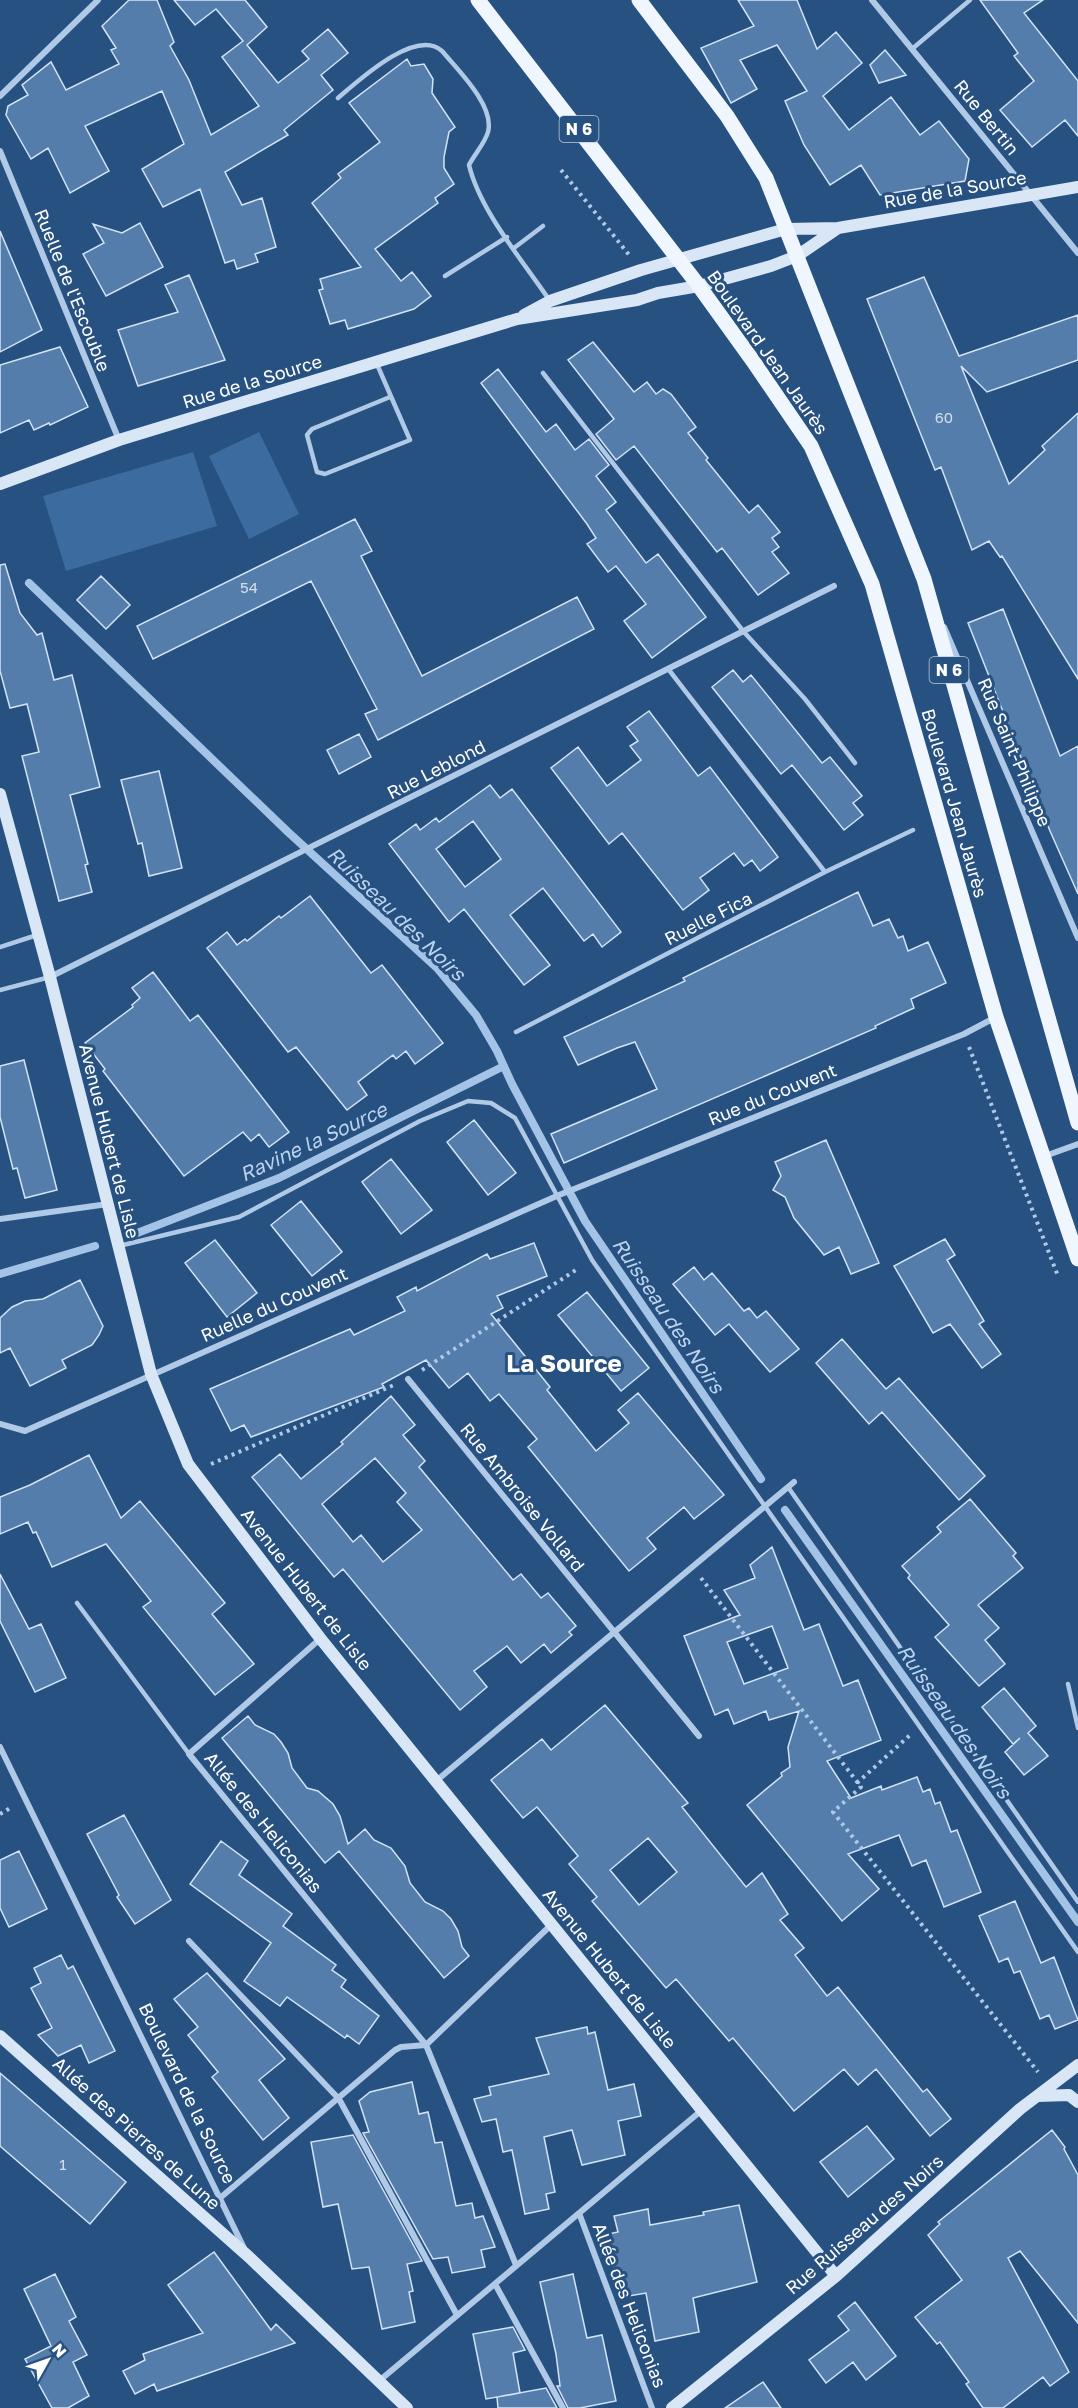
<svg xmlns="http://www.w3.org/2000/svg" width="1078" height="2408" viewBox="0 0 1078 2408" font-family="'Golos Text',sans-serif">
  <rect width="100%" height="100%" fill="#275181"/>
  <!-- green -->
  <path fill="#3c6b9f" d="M259,432L299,514L249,539L209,456Z
    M193,452L217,526L66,571L43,496Z"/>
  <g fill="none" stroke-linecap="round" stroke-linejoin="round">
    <!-- stream -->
    <path stroke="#a4c4e7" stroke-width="8" d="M29,583L288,832L437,968L476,1015L497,1051L512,1084L585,1221L761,1479
      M132,1235L279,1178L504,1066
      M0,1274L95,1246
      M785,1510L1078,1922"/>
  </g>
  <!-- building -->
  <path fill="#547dac" stroke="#d2e3f5" stroke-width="1.5" fill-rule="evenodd" d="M129,0H157L174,42L170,46L189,80L211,135L259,106L222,57L243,41L216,9L195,25L174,0H245L267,27L247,45L278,83L309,59L302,51L328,29L348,53L321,75L333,90L284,130L288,135L225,172L242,205L262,198L276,247L255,254L258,262L237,269L234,260L225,263L200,189L163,207L142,169L184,144L162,91L85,126L109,171L70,193L48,148L31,159L6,115L8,106L28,95L22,85L51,62L66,90L119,64L111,50L116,48L102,26Z
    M738,0H797L817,49L836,32L862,63L823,96L849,130L891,97L920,135L939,121L969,159L965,181L880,195L861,165L830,185L804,145L785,101L807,91L777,45L740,60L757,89L731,103L701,48L754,26Z
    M980,0H1043L1024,13L1078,81V136L1065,120L1032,147L1000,110L1034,81L1014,56L1018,53Z
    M885,50L906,75L879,83L870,65Z
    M407,59L411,66L424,64L433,79L432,93L455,127L449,132L444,157V168L454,184L435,198L438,203L375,249L401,281L412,272L431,296L414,309L348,329L345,320L330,324L319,290L323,289L320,279L361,267L312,203L341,178L338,174L380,142L349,103Z
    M140,223L163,267L106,296L83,254L104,243L93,224L122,233Z
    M0,231L42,330L0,352Z
    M189,275L225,360L138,386L118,330L178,312L165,285Z
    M924,277L959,356L1078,315V360L987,392L961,366L1009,484L1045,450L1042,446L1078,413V679L1002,556L1000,557L989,541L972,550L941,467L935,470L867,299Z
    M593,342L634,392L647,382L656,394L663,389L671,394L696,427L688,433L708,458L706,460L749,513L758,505L780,532L772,538L779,547L772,552L789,573L758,595L722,548L717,552L634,446L616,460L596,434L614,419L568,360Z
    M60,347L88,407L50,425L49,423L34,430L29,420L0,433V365Z
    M498,369L546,432L556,424L575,450L589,439L609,465L596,476L616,502L606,510L646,563L658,554L706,617L652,658L624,621L646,604L616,566L608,572L587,544L596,538L587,524L481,383Z
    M355,519L372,551L361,556L422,676L577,597L594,629L378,740L365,714L377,709L311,581L153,659L137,626Z
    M5,564L20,613L37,635L42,633L54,680L72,675L100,787L70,795L88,864L85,865L92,892L59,901L22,756L39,752L27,704L10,708L0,671V565Z
    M101,576L130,605L106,629L77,600Z
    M1003,609L1060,756L1078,746V894L1050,831L968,623Z
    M733,670L743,682L751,675L822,763L830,757L862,796L853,803L863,815L844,830L792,765L781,774L712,687Z
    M649,711L698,776L710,767L778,857L760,871L752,860L744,866L734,853L700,878L709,890L683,910L622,833L609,844L551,768L578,747L607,786L641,760L630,746L638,741L627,727Z
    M359,734L371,757L339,774L327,750Z
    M159,771L182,868L149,876L142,843L138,844L121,780Z
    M490,785L500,798L512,789L621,932L602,947L593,934L584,941L543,888L510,915L550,965L524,985L464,909L449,922L389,844L416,824L420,830L436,818L439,822ZM473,821L501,859L465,887L436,849Z
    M858,892L873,926L889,919L898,938L903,936L908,951L928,942L946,983L911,999L914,1008L875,1026L876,1028L564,1163L551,1134L657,1089L635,1042L617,1048L578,1065L564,1037L685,981L683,978Z
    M310,896L371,973L382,965L443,1043L415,1064L406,1051L396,1059L393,1055L358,1082L367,1095L347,1110L296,1047L288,1052L207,948L227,932L237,945L245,939L247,941L279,916L281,918Z
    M153,972L190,1021L198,1015L289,1132L269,1147L259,1134L251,1141L243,1132L184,1176L103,1071L105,1069L85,1043L133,1007L132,1005L140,998L132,988Z
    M24,1060L57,1190L25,1198L17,1168L13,1169L0,1117V1066Z
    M474,1120L516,1173L488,1195L447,1142Z
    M826,1140L879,1263L851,1274L839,1247L824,1255L794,1218L785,1197L773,1190L781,1176L775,1162Z
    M391,1159L432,1210L401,1234L362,1182Z
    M301,1201L342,1252L312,1276L271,1225Z
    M945,1239L955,1255L947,1260L984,1321L979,1324L1001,1354L982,1368L950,1324L933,1333L894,1266Z
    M215,1240L257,1293L227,1317L185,1263Z
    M534,1243L547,1276L497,1296L503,1308L491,1314L550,1387L547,1390L596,1451L629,1423L618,1410L638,1393L724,1495L694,1519L684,1507L647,1538L656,1549L629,1571L528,1447L537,1439L499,1394L490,1401L468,1373L449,1388L426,1360L382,1384L384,1387L251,1437L244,1425L231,1431L210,1389L350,1329L354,1335L405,1311L397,1297L416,1287L417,1291L487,1254L490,1259Z
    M694,1267L704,1280L712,1273L744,1311L749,1308L757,1318L766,1311L799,1349L770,1372L729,1324L715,1335L673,1284Z
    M80,1280L103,1326L99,1335L92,1345L62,1360L66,1368L30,1386L10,1348L0,1353V1318L12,1307L25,1301L43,1299Z
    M587,1292L649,1368L621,1391L558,1315Z
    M842,1339L886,1389L899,1378L985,1476L959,1500L882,1412L869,1424L816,1363Z
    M391,1396L415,1425L403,1435L425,1461L419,1467L513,1580L521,1574L541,1598L548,1593L576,1626L569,1632L572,1635L551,1653L544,1644L521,1663L507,1646L474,1671L487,1687L460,1710L343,1569L334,1577L252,1477L280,1454L301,1479L343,1444L341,1442ZM375,1458L406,1493L397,1502L422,1530L383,1562L361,1535L353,1542L322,1504Z
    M89,1455L121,1518L140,1501L225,1603L212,1614L254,1664L215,1695L143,1607L151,1601L106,1544L52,1567L36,1532L33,1533L28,1522L0,1534V1497L30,1485Z
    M970,1499L1016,1553L1013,1556L1023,1568L978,1605L999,1628L985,1640L1005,1664L979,1686L935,1637L949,1625L908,1578L910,1575L902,1566L941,1532L937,1527Z
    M772,1547L804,1630L819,1624L843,1686L858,1680L881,1740L827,1761L851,1798L881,1786L882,1790L917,1777L923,1792L930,1789L935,1804L940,1802L951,1832L957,1830L981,1892L944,1907L926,1860L912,1866L899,1835L848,1854L879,1889L842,1921L747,1805L782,1776L781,1773L790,1767L788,1747L799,1711L769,1720L766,1711L734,1724L728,1709L715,1715L684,1636L740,1615L724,1590L755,1578L750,1565ZM772,1626L788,1668L744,1684L727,1642Z
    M0,1574L29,1629L41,1624L66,1678L35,1692L0,1621Z
    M1004,1688L1036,1726L1028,1733L1048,1756L1024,1775L1005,1752L1020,1738L1013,1744L982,1707Z
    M605,1705L688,1803L682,1807L746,1887L762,1873L788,1914L780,1920L804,1948L795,1955L827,1996L838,1987L923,2092L927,2089L951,2119L930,2136L876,2069L858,2085L844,2069L794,2111L733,2038L729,2041L676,1979L666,1988L592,1901L597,1897L569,1864L578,1856L537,1807L523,1818L491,1780L542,1739L551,1750ZM648,1838L677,1872L639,1905L610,1870Z
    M248,1716L255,1725L274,1734L281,1742L288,1753L292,1768L307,1788L318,1791L333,1804L340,1816L348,1844L365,1829L374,1840L391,1848L405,1866L410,1883L425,1902L443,1911L451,1919L458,1931L462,1947L469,1956L444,1978L339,1851L325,1863L222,1738Z
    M124,1815L171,1900L135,1924L117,1897L119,1895L87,1834Z
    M221,1841L248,1861L239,1875L292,1914L283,1926L336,1965L332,1970L346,1980L341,1987L379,2016L359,2044L347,2035L345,2038L287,1997L280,2006L244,1981L271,1943L190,1884Z
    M19,1851L47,1909L9,1927L0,1908V1860Z
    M1015,1901L1041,1963L1054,1957L1078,2020L1055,2029L1049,2015L1040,2019L1020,1971L1014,1973L1008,1958L999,1962L979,1916Z
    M61,1955L68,1969L73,1966L115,2051L89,2063L81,2045L58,2056L38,2035L52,2028L31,1988L41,1983L34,1968Z
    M207,1973L285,2059L259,2080L289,2118L263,2140L212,2077L218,2072L188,2035L198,2027L174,1999Z
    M587,2027L588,2034L595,2032L608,2090L634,2084L641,2116L618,2121L625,2155L582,2165L572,2130L544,2137L555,2192L546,2194L549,2209L525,2214L512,2150L503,2152L496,2119L482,2122L474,2099L491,2095L489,2087L549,2074L536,2038Z
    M0,2073L126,2182L90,2224L0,2146Z
    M412,2082L419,2114L428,2112L435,2143L442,2142L456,2206L472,2203L475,2218L483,2216L495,2247L481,2250L485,2267L452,2273L448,2257L433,2259L363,2133L369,2132L359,2101L370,2092Z
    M867,2126L894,2159L848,2197L820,2162Z
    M1052,2130L1065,2147L1064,2149L1078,2175V2323L1020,2251L1008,2258L1069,2372L1050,2386L1043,2377L1003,2408H983L966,2384L969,2382L940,2342L937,2344L915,2317L962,2280L928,2235L940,2224L938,2222Z
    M353,2135L422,2261L407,2264L413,2291L409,2292L415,2322L382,2329L369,2267L352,2269L338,2204L323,2207L311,2142Z
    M739,2205L757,2282L693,2298L699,2332L655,2341L646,2293L623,2297L604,2235L618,2232L614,2216L648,2209L650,2225L704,2215L703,2212Z
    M214,2252L271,2330L276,2324L295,2343L157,2391L154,2384L135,2394L123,2371L145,2360L143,2354L203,2333L168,2285Z
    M55,2274L76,2317L69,2321L87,2355L73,2362L89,2396L68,2408H52L25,2359L51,2346L24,2289Z
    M573,2274L587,2338L602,2335L616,2401L580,2408H568L557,2386H560L556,2354L540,2282Z
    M855,2302L896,2356L866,2380L853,2362L826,2383L809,2360L849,2330L838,2316Z
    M513,2327L525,2350L513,2353L520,2393L486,2399L473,2334Z
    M763,2382L781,2408H725Z
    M546,2388L557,2408H498L497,2397Z"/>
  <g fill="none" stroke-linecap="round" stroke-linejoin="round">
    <!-- path -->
    <path stroke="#afc9e6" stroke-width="4" stroke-dasharray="3 4.5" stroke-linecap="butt" d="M561,170L630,256
      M969,1047L1058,1276
      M422,1370L579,1268
      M211,1464L394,1385
      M701,1578L861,1787L833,1812L1038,2072
      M857,1783L910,1735
      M0,1814L12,1807"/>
    <!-- lane -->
    <path stroke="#afc9e6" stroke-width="4.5" d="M912,49L970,0
      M338,98C358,81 416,27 442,51C458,70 495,106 488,132C485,143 474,155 469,165C480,211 523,261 550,301
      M514,248L543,226
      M445,276L507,237
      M376,362L410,440L325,474L317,472L307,435L312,429L390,397
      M543,373L743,631L805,699L855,763
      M669,670L825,872
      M0,947L37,935
      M0,990L50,977
      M516,1032L825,872L913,830
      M119,1246L239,1217L420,1121L468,1101L491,1103L515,1118L592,1260L1078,1952
      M788,1487L1078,1902
      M77,1603L189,1754
      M1068,1684L1078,1728"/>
    <!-- street -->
    <path stroke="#afc9e6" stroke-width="6" d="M872,0L1078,253
      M0,96L98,0
      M0,151L119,440
      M944,627L1078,938
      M50,977L834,586
      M1045,1156L1078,1144
      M0,1219L108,1204
      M408,1379L699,1736
      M0,1424L25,1431L559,1195L964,1034L996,1017
      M320,1639L189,1754L426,2045L516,2265
      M0,1747L244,2248
      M436,1781L794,1482
      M189,1941L339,2099L457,2315
      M220,2198L395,2050L401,2047L426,2045L551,1925
      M579,2213L652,2408
      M495,2284L563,2408
      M379,2381L702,2110"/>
    <!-- secondary -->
    <path stroke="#d9e6f6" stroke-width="12" d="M524,315L550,301L641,270L786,229L838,228L1078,187
      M0,484L119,440L517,319L637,300L658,293L699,286L771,266L797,256L838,228
      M0,794L50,977L151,1374L188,1464L320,1638L836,2276
      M0,2036L249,2257L407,2408
      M1038,2096L1069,2095L1078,2102
      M672,2408L836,2276L1020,2109L1078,2065"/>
    <!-- primary -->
    <path stroke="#f0f6fd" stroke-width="15" d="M478,0L699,286L753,361L811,446L872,584L996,1017L1078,1259
      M639,0L727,116L766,178L924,579L1078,1123"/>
  </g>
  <g text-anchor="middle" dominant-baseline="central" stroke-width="6" stroke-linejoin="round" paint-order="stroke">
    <!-- number labels -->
    <g font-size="15" fill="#d4deea">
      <text x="944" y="417">60</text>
      <text x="249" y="587">54</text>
      <text x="63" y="2164">1</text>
    </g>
    <!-- shield labels -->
    <g fill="#275181" stroke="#becbd9" stroke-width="1.5">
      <rect x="559.5" y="116" width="39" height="26" rx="4.5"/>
      <rect x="929.5" y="657" width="39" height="26" rx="4.5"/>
    </g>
    <g font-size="16" font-weight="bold" fill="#fff">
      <text x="579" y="129">N 6</text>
      <text x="949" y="670">N 6</text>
    </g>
    <!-- street labels -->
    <g font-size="18" fill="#fff" stroke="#275181">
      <text transform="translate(987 117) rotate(51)">Rue Bertin</text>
      <text transform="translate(955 189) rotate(-10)">Rue de la Source</text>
      <text transform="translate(73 290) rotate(68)">Ruelle de l'Escouble</text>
      <text transform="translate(768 352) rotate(55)">Boulevard Jean Jaurès</text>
      <text transform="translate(252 381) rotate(-17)">Rue de la Source</text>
      <text transform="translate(1015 752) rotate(67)">Rue Saint-Philippe</text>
      <text transform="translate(436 769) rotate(-27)">Rue Leblond</text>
      <text transform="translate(955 803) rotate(74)">Boulevard Jean Jaurès</text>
      <text transform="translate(708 918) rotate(-27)">Ruelle Fica</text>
      <text transform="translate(772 1094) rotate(-22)">Rue du Couvent</text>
      <text transform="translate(110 1141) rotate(76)">Avenue Hubert de Lisle</text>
      <text transform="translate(274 1304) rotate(-24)">Ruelle du Couvent</text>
      <text transform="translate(523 1497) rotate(51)">Rue Ambroise Vollard</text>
      <text transform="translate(307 1589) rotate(52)">Avenue Hubert de Lisle</text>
      <text transform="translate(264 1822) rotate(51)">Allée des Heliconias</text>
      <text transform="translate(610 1968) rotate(51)">Avenue Hubert de Lisle</text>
      <text transform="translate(188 2093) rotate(64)">Boulevard de la Source</text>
      <text transform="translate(137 2133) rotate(42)">Allée des Pierres de Lune</text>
      <text transform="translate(864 2224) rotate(-41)">Rue Ruisseau des Noirs</text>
      <text transform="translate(630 2305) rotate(69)">Allée des Heliconias</text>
    </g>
    <!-- water labels -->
    <g font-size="20" font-style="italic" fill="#bbd3ee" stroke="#275181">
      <text transform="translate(397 913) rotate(44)">Ruisseau des Noirs</text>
      <text transform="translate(313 1141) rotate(-25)">Ravine la Source</text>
      <text transform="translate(669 1315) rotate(56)">Ruisseau des Noirs</text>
      <text transform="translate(955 1721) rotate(55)">Ruisseau des Noirs</text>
    </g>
    <!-- district labels -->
    <g font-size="24" font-weight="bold" fill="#fff" stroke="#275181">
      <text x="564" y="1362">La Source</text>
    </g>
  </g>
  <!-- north arrow -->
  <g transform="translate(48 2360) rotate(50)" stroke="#275181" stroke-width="4.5" paint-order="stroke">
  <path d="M0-4.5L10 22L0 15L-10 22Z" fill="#ffffff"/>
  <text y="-9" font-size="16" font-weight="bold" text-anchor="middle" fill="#ffffff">N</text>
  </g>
</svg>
